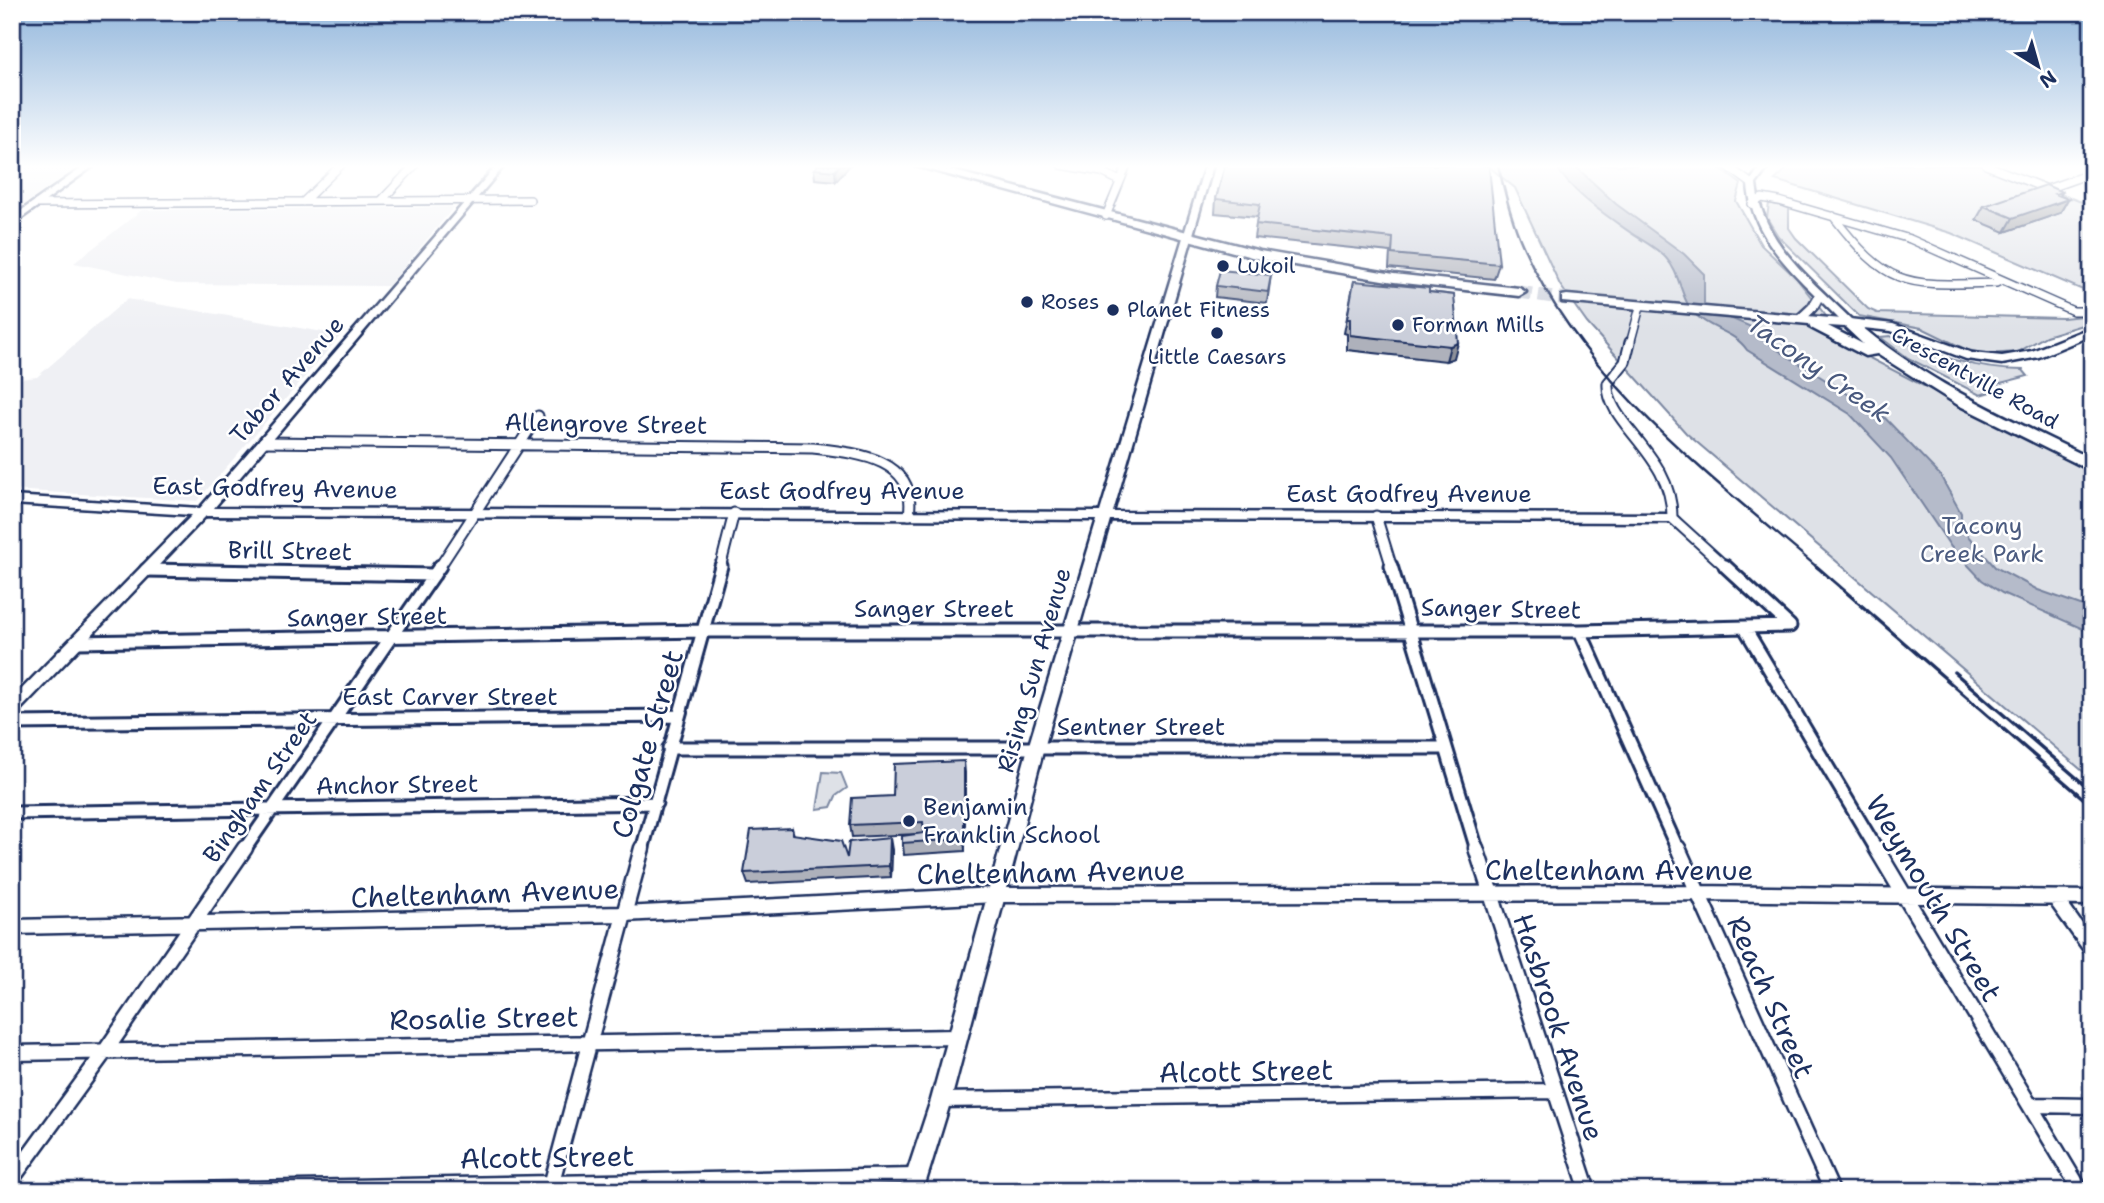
<svg xmlns="http://www.w3.org/2000/svg" width="2104" height="1203" viewBox="0 0 2104 1203" font-family="'Shantell Sans',sans-serif">
  <rect width="100%" height="100%" fill="#fff"/>
  <filter id="ink" filterUnits="userSpaceOnUse"><feTurbulence type="fractalNoise" baseFrequency=".0143" numOctaves="2"/><feDisplacementMap in="SourceGraphic" scale="14" xChannelSelector="R" yChannelSelector="G"/><feConvolveMatrix kernelMatrix="1 2 1 2 8 2 1 2 1" color-interpolation-filters="sRGB"/></filter>
  <g filter="url(#ink)">
    <!-- built -->
    <path fill="#eff0f4" d="M12,165H80L22,206H12Z
      M454,207L388,286L177,284L74,263L142,210Z
      M127,299L341,335L197,501L12,490V380L37,377Z"/>
    <!-- green -->
    <path fill="#dee1e7" stroke="#7c88a2" stroke-width="2" d="M1487,165H1715L1741,184L1736,201L1761,245L1796,278L1852,349L2092,473V779L1686,433L1587,323L1560,285L1515,188Z
      M1791,165H1984L2092,206V294L1951,233L1775,180Z
      M1769,203L1789,208V228L1796,238L1868,309L1877,313L2063,318L2092,315V322L2046,336L2018,352L1987,354L1967,350L1922,328L1859,316L1778,236L1767,218Z
      M1890,336C1934,355 1975,370 2023,370L2028,376L1997,384L1990,392L1980,395L1908,358L1880,337Z
      M823,772L841,773L847,788L836,796L831,807L817,809Z"/>
    <!-- water -->
    <path fill="#b5bbca" stroke="#77839f" stroke-width="2" d="M1555,165H1574L1616,204L1684,254L1704,274V307L1749,326L1775,348L1884,417L1940,475L1961,513V522L1967,535L1995,567L2038,590L2092,609V633L2002,593L1982,580L1951,547L1891,458L1850,414L1747,350C1734,331 1711,330 1695,314C1680,299 1681,274 1666,258C1656,247 1643,241 1631,233C1603,213 1573,194 1555,165Z"/>
    <g fill="none" stroke-linecap="round" stroke-linejoin="round">
      <!-- highway-tunnel -->
      <path stroke="#d1d5df" stroke-width="13" stroke-dasharray="13 7" stroke-linecap="butt" d="M1519,292L1567,299"/>
      <defs>
        <path id="street-far3" d="M1061,165L1102,172L1120,181
          M1726,165L1752,184
          M1986,165L2047,189L2092,173
          M381,201L415,165
          M303,202L341,165
          M37,204L530,200
          M1752,204L1762,198L1779,201L1910,239L2073,311H2092
          M1106,216L1127,165
          M1833,216C1890,291 1908,285 1996,283L2002,280
          M1630,344L1640,307"/>
        <path id="street-far2" d="M1630,342L1625,362L1608,383C1605,424 1673,454 1672,518L1727,568
          M263,442L813,448C856,453 918,458 909,515
          M1376,516L1392,568
          M439,568L538,416
          M720,568L734,513"/>
        <path id="street-far1" d="M1391,566L1477,850
          M146,570L434,575
          M1746,630L1877,850
          M1580,631L1678,850
          M77,642L705,631H1580L1790,626L1725,566
          M12,723L678,716
          M669,748H1445
          M12,813L656,803
          M244,850L440,566
          M642,850L721,566"/>
        <path id="street" d="M1476,848L1588,1191
          M1678,848L1832,1191
          M1876,848L2081,1191
          M2055,898L2092,950
          M12,927L623,914L995,895L1697,893L2092,898
          M12,1053L957,1037
          M941,1100L1553,1091
          M2030,1105L2092,1106
          M12,1179L106,1050L245,848
          M550,1189L642,848
          M138,1191L916,1176"/>
        <path id="secondary" d="M86,165H95L12,225V217Z
          M497,165H505L214,508L1100,512L1205,165H1213L1113,512L1672,514L1678,518L1672,522L1110,520L1044,748L951,1100L923,1191H901L931,1100L1028,748L1097,520L206,516L17,713L12,715V699L192,515L12,504V496L200,508Z
          M1762,165H1770L1756,184C1762,244 1814,282 1853,321V325H1845L1821,301C1817,310 1808,319 1799,322L1794,319L1809,305L1815,295C1783,263 1751,231 1748,184Z"/>
        <path id="primary" d="M1849,319L1893,324L1972,353L2002,356L2032,351L2092,327V335L2039,357L2002,364L1966,359L1891,331L1845,326V320Z"/>
        <path id="highway" d="M912,165H931L1260,251L1394,274L1519,288L1526,292L1519,296L1394,282L1259,259Z
          M1567,295L1854,320C1924,382 2009,418 2092,459V471L1958,405L1877,354L1865,356L1811,328L1809,324L1562,302V296ZM1828,326L1845,327L1863,344Z"/>
      </defs>
      <!-- street-far3 casing -->
      <use href="#street-far3" stroke="#1b2f5e" stroke-width="10"/>
      <!-- street-far2 casing -->
      <use href="#street-far2" stroke="#1b2f5e" stroke-width="13"/>
      <!-- street-far1 casing -->
      <use href="#street-far1" stroke="#1b2f5e" stroke-width="17"/>
      <!-- street casing -->
      <use href="#street" stroke="#1b2f5e" stroke-width="19"/>
      <!-- secondary casing -->
      <use href="#secondary" stroke="#1b2f5e" stroke-width="5"/>
      <!-- primary casing -->
      <use href="#primary" stroke="#1b2f5e" stroke-width="5"/>
      <!-- highway casing -->
      <use href="#highway" stroke="#1b2f5e" stroke-width="5"/>
      <!-- street-far3 -->
      <use href="#street-far3" stroke="#fff" stroke-width="7"/>
      <!-- street-far2 -->
      <use href="#street-far2" stroke="#fff" stroke-width="9"/>
      <!-- street-far1 -->
      <use href="#street-far1" stroke="#fff" stroke-width="11"/>
      <!-- street -->
      <use href="#street" stroke="#fff" stroke-width="14"/>
      <!-- secondary -->
      <use href="#secondary" fill="#fff" fill-rule="evenodd"/>
      <!-- primary -->
      <use href="#primary" fill="#fff" fill-rule="evenodd"/>
      <!-- highway -->
      <use href="#highway" fill="#fff" fill-rule="evenodd"/>
      <!-- rail-far1 -->
      <path stroke="#1b2f5e" stroke-width="2.5" d="M1498,165C1505,192 1511,220 1523,246C1583,381 1709,475 1818,568"/>
      <!-- rail -->
      <path stroke="#1b2f5e" stroke-width="3.5" d="M1816,566L2092,806
        M1954,672L2092,791"/>
    </g>
    <!-- wall -->
    <path fill="#aeb1bb" stroke="#1b2f5e" stroke-width="2" d="M850,165L836,181L815,179L814,169Z
      M1225,165L1499,264L1494,279L1389,268L1390,252L1254,238L1257,217L1215,213L1216,199Z
      M2062,192L2060,196L2068,199L2060,213L2005,232L1976,220L1984,206Z
      M1271,275L1267,303L1215,297L1216,286Z
      M1354,281L1429,292L1454,295V358L1446,361L1347,350V334L1344,333Z
      M965,773V851L904,855L902,836L918,834L852,837L850,825L893,796Z
      M792,828L794,835L847,858L892,850L891,877L748,884L744,873Z"/>
    <!-- shaded-wall -->
    <path fill="#8d9099" stroke="#1b2f5e" stroke-width="2" d="M840,165H850L836,181L835,171Z
      M2062,192L2055,204L2068,199L2060,213L2005,232L2013,218L2055,194Z
      M1458,343L1454,358L1446,361L1450,346Z
      M964,761L965,773V851L964,839Z
      M890,838L892,850L891,877L889,866Z"/>
    <!-- building -->
    <path fill="#caceda" stroke="#1b2f5e" stroke-width="2" d="M818,165H840L835,171L814,169Z
      M1225,165H1487L1489,167L1499,264L1392,254L1393,238L1256,224L1260,204L1216,199Z
      M2046,185L2062,192L2055,194L2068,199L2013,218L1984,206Z
      M1220,270L1271,275L1268,292L1216,286Z
      M1354,281L1429,288V292L1454,295L1458,343L1450,346L1350,335V319H1347Z
      M964,761V839L902,843V836L924,833L923,822L850,825L852,798L893,796L894,764Z
      M792,828V834L841,841L847,858L849,842L890,838L889,866L744,873L751,830Z"/>
  </g>
  <!-- sky -->
  <linearGradient id="sky" x2="0" y2="1"><stop stop-color="#93b7dc"/><stop offset="0.5" stop-color="#fff"/><stop offset="1" stop-color="#fff" stop-opacity="0"/></linearGradient>
  <rect width="2104" height="333" fill="url(#sky)"/>
  <!-- markers -->
  <g fill="#1b2f5e" stroke="#fff" stroke-width="2.5">
    <circle cx="1223" cy="266" r="7"/>
    <circle cx="1027" cy="302" r="7"/>
    <circle cx="1113" cy="310" r="7"/>
    <circle cx="1398" cy="325" r="7"/>
    <circle cx="1217" cy="333" r="7"/>
    <circle cx="909" cy="821" r="7"/>
  </g>
  <g text-anchor="middle" dominant-baseline="central" stroke-width="5" stroke-linejoin="round" paint-order="stroke">
    <!-- far-poi labels -->
    <g font-size="21" fill="#1b2f5e" stroke="#fff" text-anchor="start">
      <text x="1237" y="266">Lukoil</text>
      <text x="1041" y="302">Roses</text>
      <text x="1127" y="310">Planet Fitness</text>
      <text x="1412" y="325">Forman Mills</text>
      <text x="1217" y="357" text-anchor="middle">Little Caesars</text>
    </g>
    <!-- far-street labels -->
    <g font-size="21" fill="#1b2f5e" stroke="#fff">
      <text transform="translate(1975 378) rotate(29)">Crescentville Road</text>
    </g>
    <!-- street labels -->
    <g font-size="24" fill="#1b2f5e" stroke="#fff">
      <text transform="translate(287 380) rotate(-49)">Tabor Avenue</text>
      <text transform="translate(606 424) rotate(1)">Allengrove Street</text>
      <text transform="translate(275 488) rotate(1)">East Godfrey Avenue</text>
      <text x="842" y="491">East Godfrey Avenue</text>
      <text x="1409" y="494">East Godfrey Avenue</text>
      <text transform="translate(290 551) rotate(1)">Brill Street</text>
      <text x="934" y="609">Sanger Street</text>
      <text transform="translate(1501 609) rotate(1)">Sanger Street</text>
      <text transform="translate(367 617) rotate(-1)">Sanger Street</text>
      <text transform="translate(1034 670) rotate(-74)">Rising Sun Avenue</text>
      <text x="450" y="697">East Carver Street</text>
      <text x="1141" y="727">Sentner Street</text>
      <text transform="translate(397 785) rotate(-1)">Anchor Street</text>
      <text transform="translate(260 787) rotate(-55)">Bingham Street</text>
    </g>
    <!-- park labels -->
    <g font-size="24" fill="#4c5c80" stroke="#fff">
      <text x="1982" y="526">Tacony<tspan x="1982" dy="28">Creek Park</tspan></text>
    </g>
    <!-- poi labels -->
    <g font-size="24" fill="#1b2f5e" stroke="#fff" text-anchor="start">
      <text x="923" y="807">Benjamin<tspan x="923" dy="28">Franklin School</tspan></text>
    </g>
    <!-- water labels -->
    <g font-size="26" font-style="italic" fill="#49597e" stroke="#fff">
      <text transform="translate(1819 368) rotate(35)">Tacony Creek</text>
    </g>
    <!-- near-street labels -->
    <g font-size="28" fill="#1b2f5e" stroke="#fff">
      <text transform="translate(647 744) rotate(-74)">Colgate Street</text>
      <text x="1619" y="870">Cheltenham Avenue</text>
      <text transform="translate(1051 872) rotate(-1)">Cheltenham Avenue</text>
      <text transform="translate(485 893) rotate(-2)">Cheltenham Avenue</text>
      <text transform="translate(1934 898) rotate(59)">Weymouth Street</text>
      <text transform="translate(1771 997) rotate(66)">Reach Street</text>
      <text transform="translate(484 1018) rotate(-1)">Rosalie Street</text>
      <text transform="translate(1559 1027) rotate(72)">Hasbrook Avenue</text>
      <text transform="translate(1246 1071) rotate(-1)">Alcott Street</text>
      <text transform="translate(547 1157) rotate(-1)">Alcott Street</text>
    </g>
  </g>
  <!-- margin -->
  <rect width="2104" height="1203" fill="none" stroke="#fff" stroke-width="42"/>
  <rect x="21" y="21" width="2062" height="1161" fill="none" stroke="#1b2f5e" stroke-width="2.5" filter="url(#ink)"/>
  <!-- north arrow -->
  <g transform="translate(2038 66) rotate(143)" stroke="#ffffff" stroke-width="5" paint-order="stroke">
  <path d="M0-5L12 26L0 18L-12 26Z" fill="#1b2f5e"/>
  <text y="-10" font-size="19" font-weight="bold" text-anchor="middle" fill="#1b2f5e">N</text>
  </g>
</svg>
